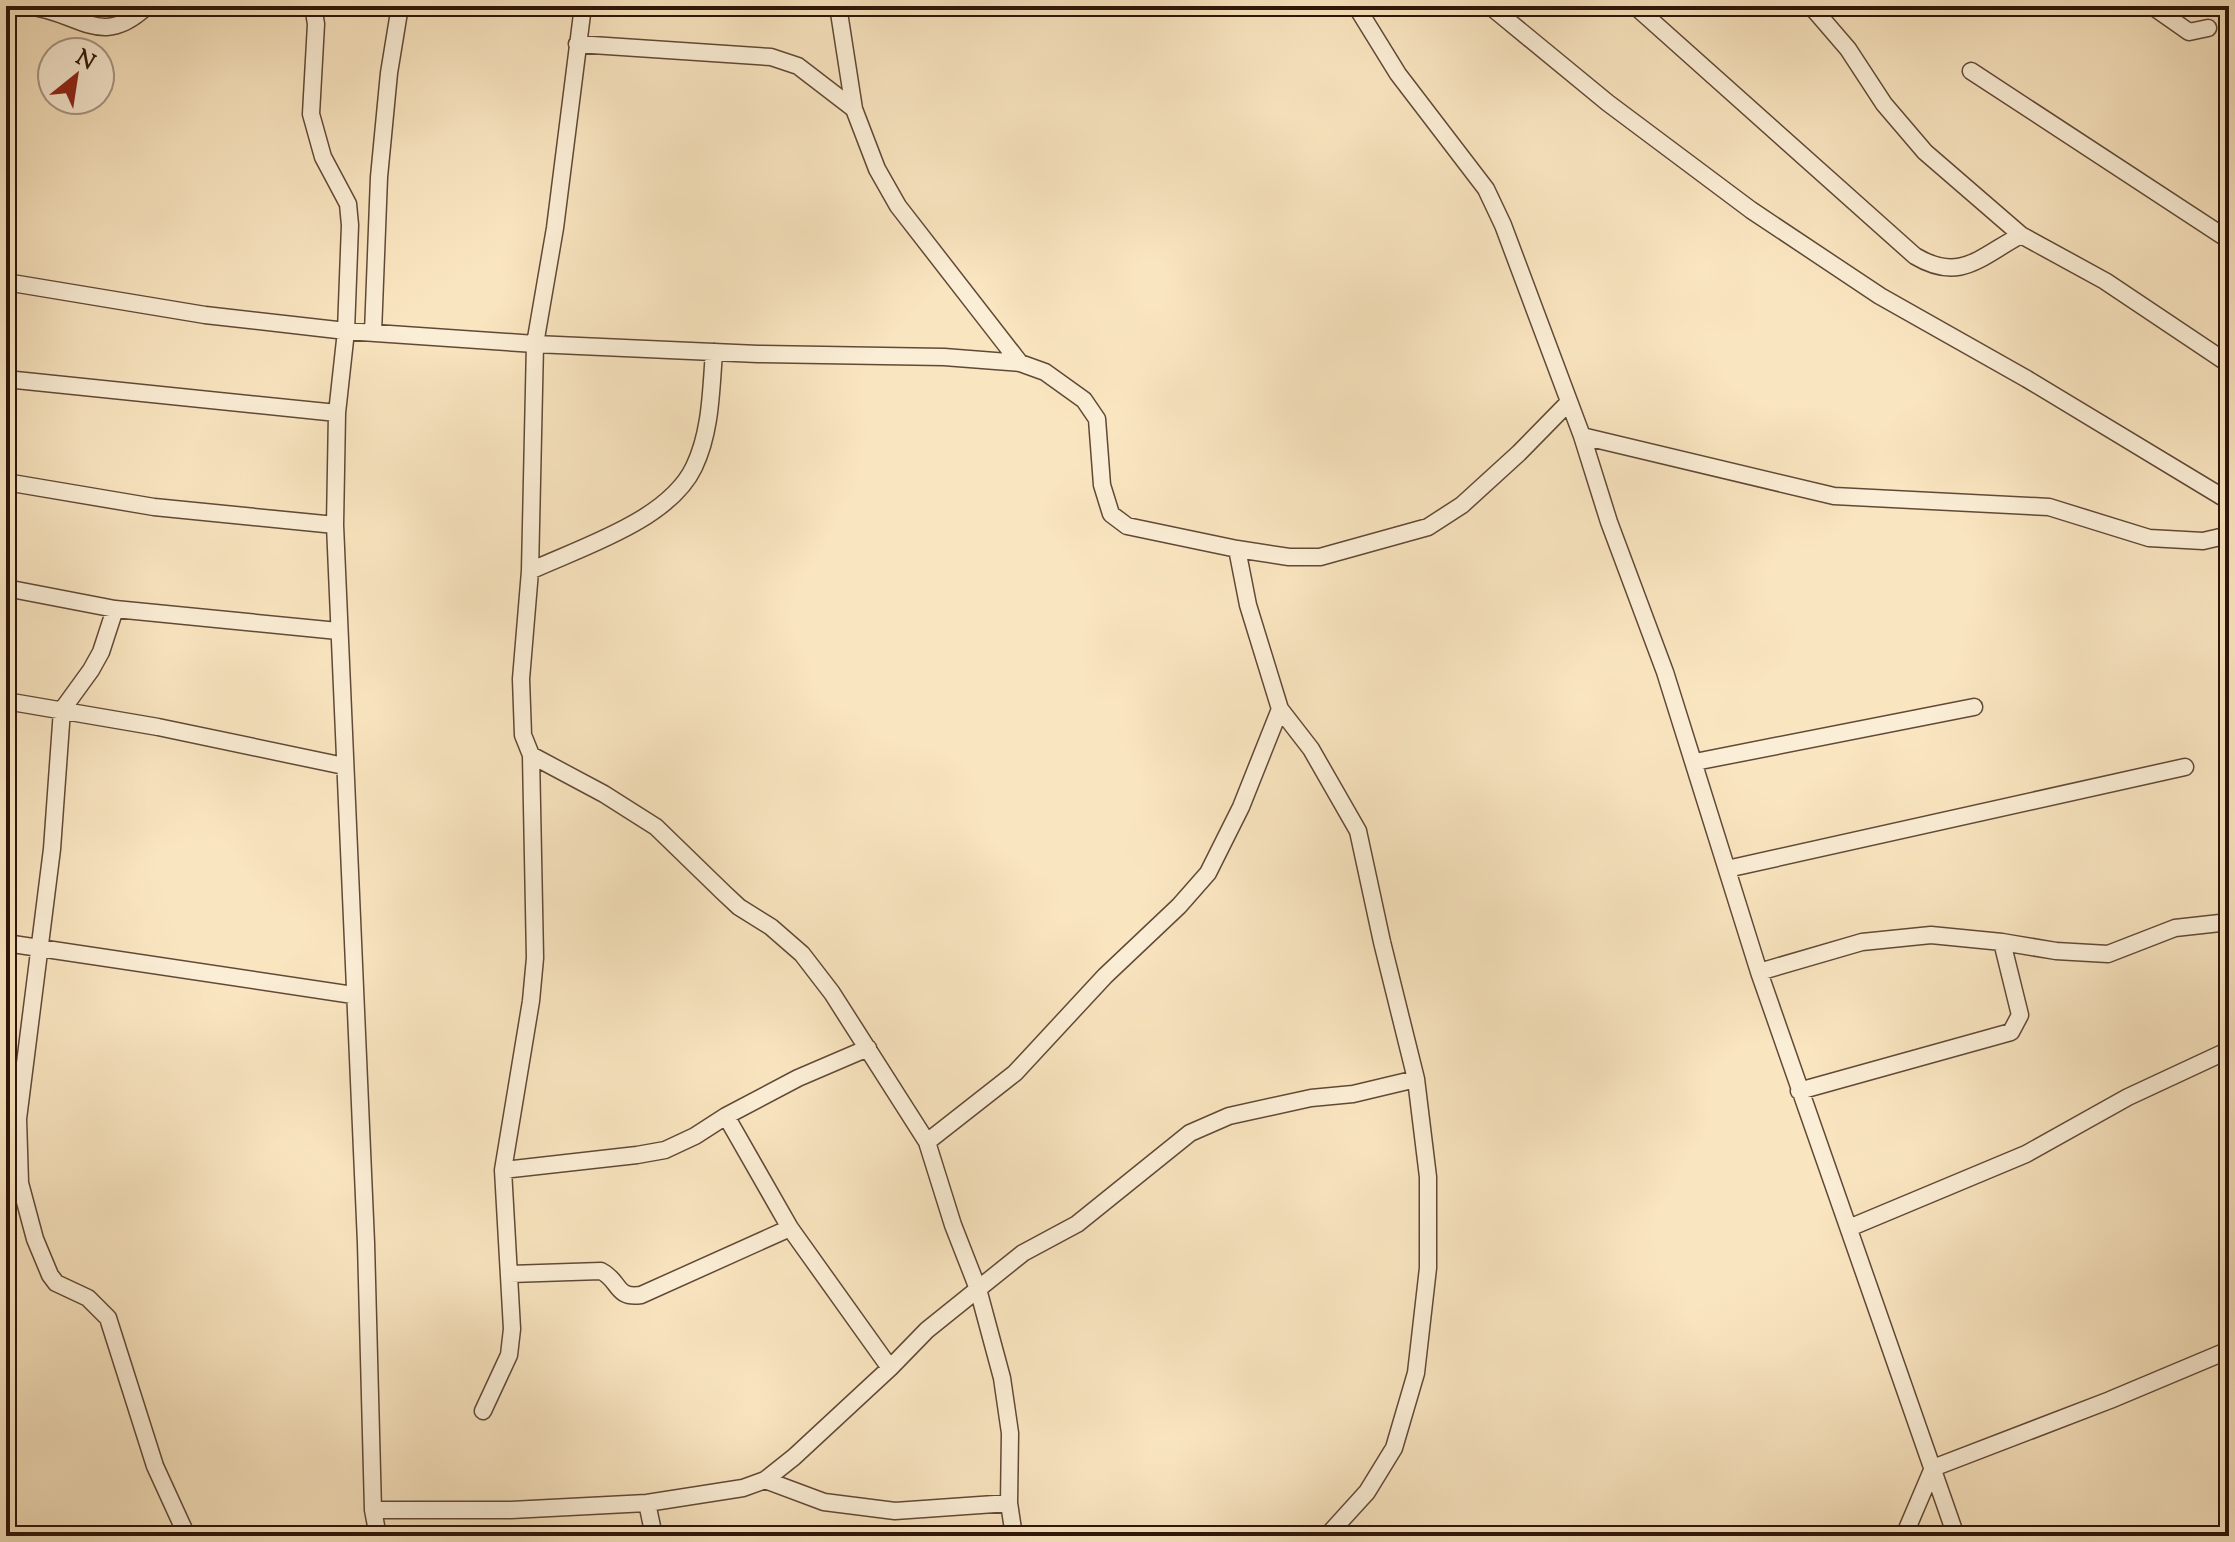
<svg xmlns="http://www.w3.org/2000/svg" width="2235" height="1542" viewBox="0 0 2235 1542" font-family="'Sorts Mill Goudy',serif">
  <rect width="100%" height="100%" fill="#f9e5c0"/>
  <filter id="stains"><feTurbulence type="fractalNoise" baseFrequency=".0025" numOctaves="4"/><feColorMatrix values="0 0 0 0 .2 0 0 0 0 .09 0 0 0 0 .02 0 0 0 .5 -.17"/></filter>
  <radialGradient id="worn" r=".72"><stop offset=".6" stop-color="#630" stop-opacity="0"/><stop offset="1" stop-color="#630" stop-opacity=".3"/></radialGradient>
  <g fill="none" stroke-linecap="round" stroke-linejoin="round">
    <defs>
      <path id="minor" d="M28,6C80,12 101,50 147,6
        M313,6L316,24L311,114L323,157L348,204L350,225L346,331L337,413L335,525L366,1243L373,1510L378,1536
        M838,6L854,109L877,169L898,206L1020,363
        M1356,6L1398,74L1486,189L1503,225L1582,436L1609,522L1665,672L1759,972L1956,1536
        M1490,6L1608,103L1751,210L1880,296L2027,379L2229,501
        M1635,6L1915,256C1960,283 1980,257 2021,235
        M1811,6L1848,49L1884,104L1925,152L2021,235L2105,281L2229,364
        M2152,6L2189,32L2208,28
        M577,44L771,57L798,66L854,109
        M1971,71L2229,240
        M6,282L205,315L346,331L535,344L758,354L944,357L1020,363L1045,372L1084,400L1097,419L1102,485L1111,514L1127,526L1237,549L1289,557H1320L1428,527L1462,505L1519,453L1569,402
        M373,333L379,177L389,73L400,6
        M6,379L337,413
        M1582,436L1834,496L2049,507L2149,538L2203,541L2229,535
        M6,482L154,507L335,525
        M1237,549L1248,605L1280,709L1311,749L1358,831L1382,942L1416,1079L1428,1177V1268L1416,1373L1394,1448L1367,1492L1327,1536
        M530,571C582,547 669,520 694,467C711,432 711,390 714,352
        M6,588L115,609L338,631
        M115,609L101,652L91,670L62,710L52,849L18,1119L20,1183L35,1239L50,1275L56,1283L88,1298L108,1318L155,1466L187,1536
        M6,701L158,727L344,766
        M531,755L604,794L656,827L724,893L739,907L771,927L802,954L832,993L927,1142L953,1225L978,1289L1002,1378L1010,1433L1009,1503L1014,1536
        M1695,762L1974,707
        M1727,869L2185,767
        M6,943L353,995
        M1759,972L1862,942L1931,935L2002,942L2056,951L2108,954L2175,928L2229,922
        M1799,1091L2011,1032L2020,1015L2002,942
        M726,1116L790,1228L890,1368
        M927,1142L1015,1073L1105,976L1179,906L1208,873L1241,807L1280,709
        M503,1170L637,1155L665,1150L695,1136L726,1116L798,1078L868,1048
        M1849,1228L2026,1154L2128,1097L2229,1050
        M510,1274L601,1271C620,1280 615,1299 641,1295L790,1228
        M483,1411L509,1355L512,1329L503,1170L531,1001L535,958L531,755L523,735L521,679L530,571L535,344L555,228L583,6
        M765,1480L824,1502L895,1511L1009,1503
        M647,1503L654,1536
        M373,1510H511L647,1503L743,1488L765,1480L794,1457L890,1368L927,1330L978,1289L1023,1253L1077,1224L1190,1133L1229,1116L1311,1098L1353,1094L1416,1079
        M1904,1536L1933,1468L2110,1400L2229,1350"/>
    </defs>
    <!-- minor casing -->
    <use href="#minor" stroke="#614936" stroke-width="19"/>
    <!-- minor -->
    <use href="#minor" stroke="#fbeed6" stroke-width="16"/>
  </g>
  <!-- margin -->
  <rect width="2235" height="1542" fill="none" stroke="#f9e5c0" stroke-width="32"/>
  <rect x="8" y="8" width="2219" height="1526" fill="none" stroke="#2e1508" stroke-width="4"/>
  <rect x="16" y="16" width="2203" height="1510" fill="none" stroke="#2e1508" stroke-width="2"/>
  <!-- north arrow -->
  <g transform="translate(76 76) rotate(30)"><circle r="38" fill="#fbeed6" stroke="#a99784" stroke-width="2"/>
  <path d="M0-6L14 30L0 20L-14 30Z" fill="#8f2418"/>
  <text y="-12" font-size="22" font-weight="bold" text-anchor="middle" fill="#2e1508">N</text>
  </g>
  <rect width="100%" height="100%" filter="url(#stains)"/>
  <rect width="100%" height="100%" fill="url(#worn)"/>
</svg>
